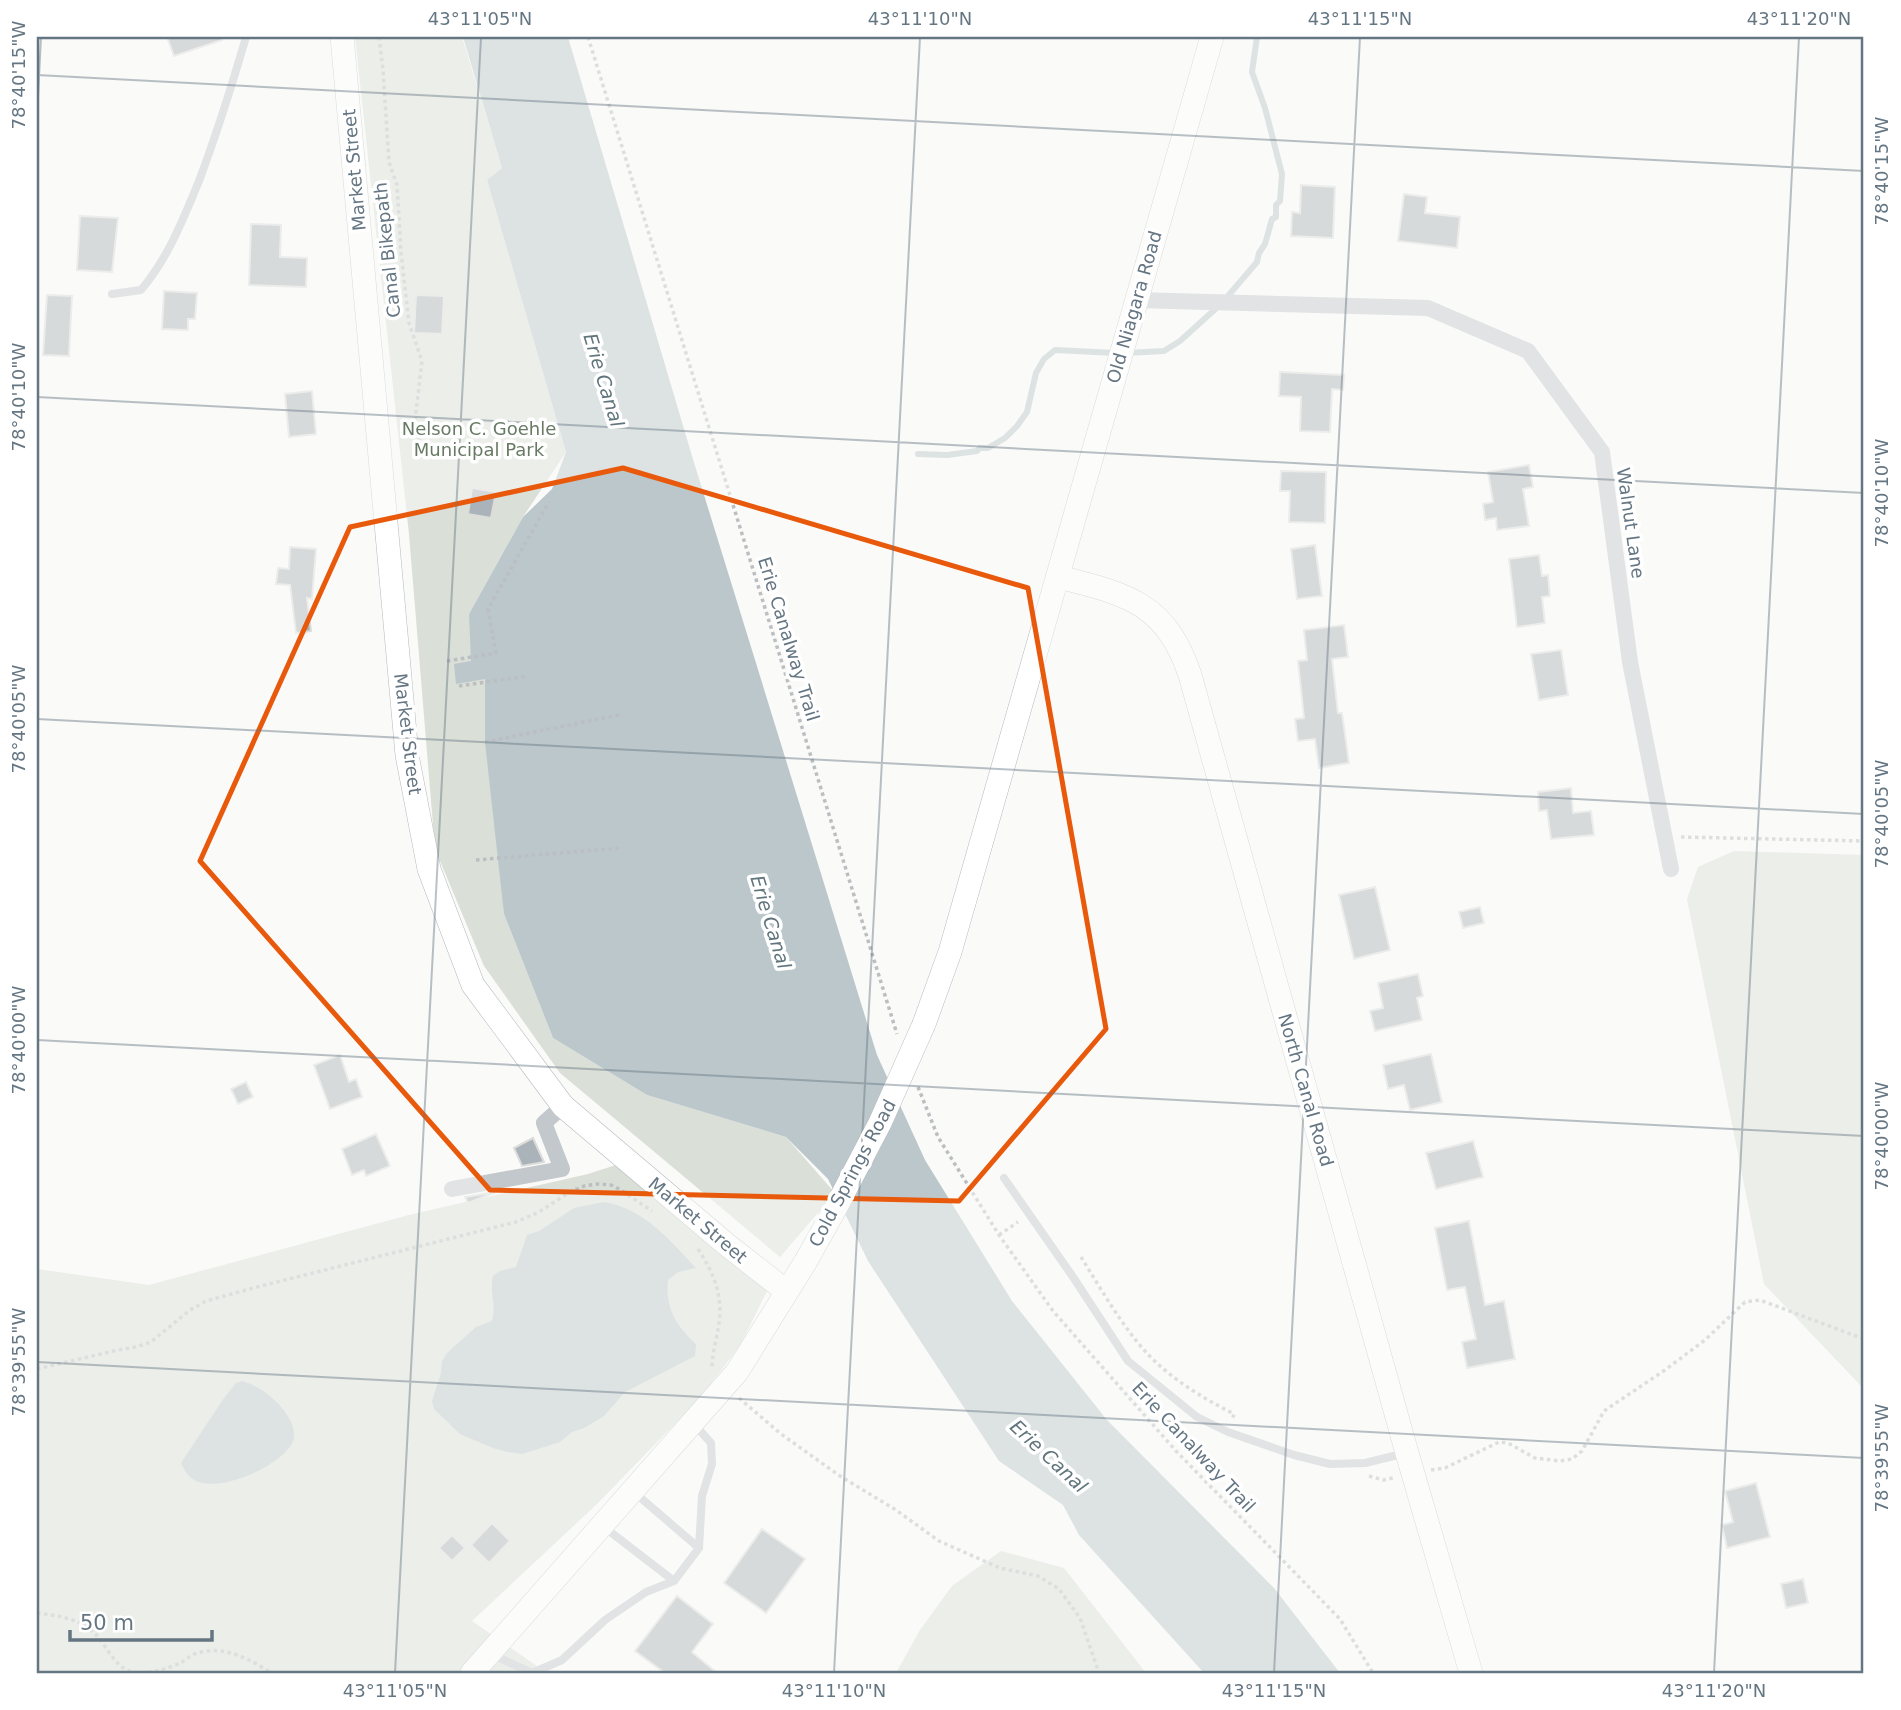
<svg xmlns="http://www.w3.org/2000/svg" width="1901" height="1710" viewBox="0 0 1901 1710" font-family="'DejaVu Sans',sans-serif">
  <rect width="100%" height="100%" fill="#fafaf8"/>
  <!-- green -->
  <path fill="#dadfd7" d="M355,37H462L502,168L487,180L566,452L523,517L469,614L485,679L504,914L553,1038L647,1095L786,1137L835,1193L780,1257L560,1073L484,966L435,849L409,534Z
    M1734,851L1864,855V1389L1764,1284L1687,899L1698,867Z
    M628,1161L767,1291L740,1346L698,1400L597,1504L472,1621L547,1673H37V1269L149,1285L409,1215L588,1174Z
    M1001,1551L1064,1568L1146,1673H896L920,1630L952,1586Z"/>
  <!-- water -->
  <path fill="#bbc7cb" d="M463,37H568L692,456L877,1055L925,1160L1012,1301L1107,1420L1274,1588L1340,1673H1204L1079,1535L1063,1505L999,1461L868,1261L828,1179L786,1137L647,1095L553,1038L504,914L485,742V679L456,684L454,664L471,661L469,614L523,517L552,489L566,452L487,180L502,168Z
    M604,1202C643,1208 671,1241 696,1268L678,1272L668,1280C665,1308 676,1326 696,1344L695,1356L625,1392L604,1416L584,1428L572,1432L560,1442L522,1454L508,1452L493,1448L460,1434L434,1409L432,1401L441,1373L442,1361L447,1353L476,1327L492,1321C497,1303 489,1292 493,1276L500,1271L516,1267L527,1235L539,1231L574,1208Z
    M242,1381C258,1386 270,1394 281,1407C289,1416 297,1429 293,1441C283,1466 218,1494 194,1480C188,1477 183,1468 181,1463L224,1398L236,1383Z"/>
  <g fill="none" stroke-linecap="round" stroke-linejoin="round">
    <!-- stream -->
    <path stroke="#bbc7cb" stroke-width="6" d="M1126,353L1164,351L1180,341L1222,303L1257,262L1259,253L1265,244L1272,219L1276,217V205L1280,201L1282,174L1265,108L1252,72L1257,37
      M918,454L947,455L977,451L980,448H988L1005,438L1017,426L1027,412L1036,373L1044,359L1055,350L1115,353"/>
  </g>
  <!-- building -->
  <path fill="#aab3b9" stroke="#dcdcda" stroke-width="2" d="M167,37H222V40L174,56Z
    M1301,185L1335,187L1333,238L1291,236L1292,212L1300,213Z
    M1404,194L1427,197L1425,213L1460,217L1457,248L1398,241Z
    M80,216L118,218L112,272L77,270Z
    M251,224L281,225L280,257L307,258L306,287L249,285Z
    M164,291L197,293L195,319H188V330L162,329Z
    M47,295L72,296L69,356L43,355Z
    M416,295L444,296L442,334L414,333Z
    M1280,372L1344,375L1343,390L1332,389L1330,432L1300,431L1301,397L1279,396Z
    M312,391L316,434L289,437L285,394Z
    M1529,465L1533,487L1523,489L1529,526L1497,530L1496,518L1485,520L1483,504L1493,502L1488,472Z
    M1281,471L1326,472L1325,523L1289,522L1290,491H1280Z
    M472,488L496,492L491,518L468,514Z
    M1315,545L1322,596L1297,599L1291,549Z
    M290,547L316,549L312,599L307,598L311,631L296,633L290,585L276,584L278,568L289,569Z
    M1539,555L1542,576L1548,575L1550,596L1542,597L1545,623L1517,627L1509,559Z
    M1344,625L1348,657L1332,659L1338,713H1342L1349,763L1319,768L1315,739L1298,741L1295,719L1304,718L1298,661L1307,660L1304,630Z
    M1561,650L1568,695L1539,700L1531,654Z
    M1571,788L1573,813L1591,811L1594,835L1551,839L1547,810L1539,811L1538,792Z
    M1375,887L1390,950L1354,959L1339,895Z
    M1480,907L1484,923L1463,928L1459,912Z
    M1418,974L1423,996L1417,998L1422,1020L1375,1031L1370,1011L1383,1008L1378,983Z
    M1431,1054L1442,1102L1410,1110L1404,1085L1388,1089L1383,1065Z
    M340,1055L349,1082L356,1079L362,1097L330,1109L314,1065Z
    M246,1082L253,1097L238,1104L231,1089Z
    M376,1134L390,1166L366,1176L364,1170L352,1175L342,1149Z
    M533,1138L544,1162L522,1166L514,1148Z
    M1473,1141L1483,1177L1436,1189L1426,1153Z
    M496,1192L468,1203L465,1197Z
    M1469,1221L1485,1305L1504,1301L1515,1359L1467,1368L1462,1342L1476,1339L1465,1287L1447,1290L1435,1228Z
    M1756,1483L1770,1537L1727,1548L1722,1525L1733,1522L1725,1491Z
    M492,1523L510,1541L489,1563L471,1545Z
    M762,1529L805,1559L766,1613L724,1583Z
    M452,1535L465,1548L452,1561L439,1548Z
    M1803,1579L1808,1603L1786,1608L1781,1584Z
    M677,1596L713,1624L692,1652L717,1673H665L635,1651Z"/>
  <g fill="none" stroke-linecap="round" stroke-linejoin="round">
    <defs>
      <path id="secondary" d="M342,37L407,755L429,869L473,985L563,1106L726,1244L786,1291
        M1059,577C1128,595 1165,602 1190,675L1407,1453L1471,1673
        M924,1024L950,952L1212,37
        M472,1673L737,1372L806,1261"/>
    </defs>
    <!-- secondary casing -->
    <use href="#secondary" stroke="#b3babf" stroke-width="24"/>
    <!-- path -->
    <path stroke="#bbbfc2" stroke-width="3.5" stroke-dasharray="3.5 3.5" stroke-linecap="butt" d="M379,37L383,70L389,162L397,185L401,252L409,323L422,361L414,429L428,456
      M588,37L897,1034
      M447,661L496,653L488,609L549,502
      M459,686L528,676
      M485,742L619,715
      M1681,837L1864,841
      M476,860L620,848
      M918,1087L938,1137L999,1235L1053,1311L1176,1451L1340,1619L1373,1673
      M999,1235L1018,1222
      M698,1249C713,1272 723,1294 719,1323C717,1338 712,1353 712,1368
      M1081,1257C1099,1286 1117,1317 1138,1343C1164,1375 1199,1396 1234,1414L1232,1420
      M37,1369L118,1350L136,1347L151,1342L190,1310L206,1301L257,1287L516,1222L539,1212L570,1192L584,1186L598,1184L611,1185L619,1189L652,1211
      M739,1398L781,1434L840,1476L896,1510L939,1541L1000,1568L1038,1576L1059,1589L1080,1618L1099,1673
      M1431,1470L1445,1468L1499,1442L1508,1443L1535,1458L1560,1461L1572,1459L1582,1451L1604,1411L1665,1370L1705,1340L1745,1302L1760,1300L1864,1339
      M1369,1476L1383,1480L1393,1478
      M37,1613C61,1616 83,1619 100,1639C108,1650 116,1666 129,1671C145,1676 168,1669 182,1662C188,1658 194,1653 201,1652C225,1646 252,1660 271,1673"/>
    <!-- lane -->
    <path stroke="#c3c8cc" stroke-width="8" d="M112,294L141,290C168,258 183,220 199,181C217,133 232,85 246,37
      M1004,1178L1073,1277L1128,1361L1197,1417L1228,1432L1294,1455L1330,1464L1365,1463L1406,1453
      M635,1493L699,1548
      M604,1527L674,1581
      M491,1654L532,1673L562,1660L605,1620L646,1592L674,1581L699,1548L702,1496L712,1464L711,1443L694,1424"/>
    <!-- street -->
    <path stroke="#c3c8cc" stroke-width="16" d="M1136,300L1428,308L1528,351L1602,452L1630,662L1671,869
      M452,1189L562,1169L544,1123L563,1106"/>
    <!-- secondary -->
    <use href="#secondary" stroke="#fff" stroke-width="23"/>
    <defs>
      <path id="secondary-bridge" d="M806,1261L834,1211L880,1123L924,1024"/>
    </defs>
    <!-- secondary-bridge casing -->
    <use href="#secondary-bridge" stroke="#b3babf" stroke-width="24" stroke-linecap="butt"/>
    <!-- secondary-bridge -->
    <use href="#secondary-bridge" stroke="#fff" stroke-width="23"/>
  </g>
  <!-- marked area -->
  <path d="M0 0H1901V1710H0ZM623,468L1028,588L1106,1029L959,1201L490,1190L200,861L350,527Z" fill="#fafaf8" fill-opacity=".55" fill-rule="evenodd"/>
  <path fill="none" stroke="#e8590c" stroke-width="5" stroke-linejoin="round" d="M623,468L1028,588L1106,1029L959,1201L490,1190L200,861L350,527Z"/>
  <!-- ticks -->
  <path fill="none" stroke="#657683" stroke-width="2" stroke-opacity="0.45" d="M37,75L1864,171M37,117L41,37M37,397L1864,493M37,719L1864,814M37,1040L1864,1136M37,1362L1864,1458M395,1673L481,37M834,1673L920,37M1274,1673L1360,37M1714,1673L1799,37"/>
  <g text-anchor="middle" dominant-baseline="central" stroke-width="7" stroke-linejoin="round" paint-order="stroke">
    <!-- street labels -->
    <g font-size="18" fill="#657683" stroke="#fff">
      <text transform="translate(354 170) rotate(-95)">Market Street</text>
      <text transform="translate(387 250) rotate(-96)">Canal Bikepath</text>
      <text transform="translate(1134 307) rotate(-74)">Old Niagara Road</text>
      <text transform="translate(1631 523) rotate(82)">Walnut Lane</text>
      <text transform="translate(789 639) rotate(73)">Erie Canalway Trail</text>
      <text transform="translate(408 734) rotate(83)">Market Street</text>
      <text transform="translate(1306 1090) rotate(74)">North Canal Road</text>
      <text transform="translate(852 1173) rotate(-62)">Cold Springs Road</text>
      <text transform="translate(698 1220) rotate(40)">Market Street</text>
      <text transform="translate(1194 1447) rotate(47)">Erie Canalway Trail</text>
    </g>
    <!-- park labels -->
    <g font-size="18" fill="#687a64" stroke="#fff">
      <text x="479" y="428">Nelson C. Goehle<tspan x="479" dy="21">Municipal Park</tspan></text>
    </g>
    <!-- water labels -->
    <g font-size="19" font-style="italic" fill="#60757c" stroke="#fff">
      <text transform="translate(604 380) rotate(73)">Erie Canal</text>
      <text transform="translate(771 922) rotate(73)">Erie Canal</text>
      <text transform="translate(1049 1456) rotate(43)">Erie Canal</text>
    </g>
  </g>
  <!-- border -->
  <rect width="1901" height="1710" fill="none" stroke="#ffffff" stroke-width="77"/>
  <!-- scale -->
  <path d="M70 1630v10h142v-10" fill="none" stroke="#657683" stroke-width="3.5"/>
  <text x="80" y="1630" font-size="21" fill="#657683" stroke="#ffffff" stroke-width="5" paint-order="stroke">50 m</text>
  <rect x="38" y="38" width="1824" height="1634" fill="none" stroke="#657683" stroke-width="2.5"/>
  <g font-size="18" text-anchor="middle" fill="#657683">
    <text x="480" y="25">43°11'05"N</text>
    <text x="920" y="25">43°11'10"N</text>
    <text x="1360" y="25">43°11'15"N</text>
    <text x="1799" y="25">43°11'20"N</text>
    <text transform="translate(19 75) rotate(-90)" y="6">78°40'15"W</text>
    <text transform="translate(1882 171) rotate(-90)" y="6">78°40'15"W</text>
    <text transform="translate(19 397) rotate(-90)" y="6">78°40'10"W</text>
    <text transform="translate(1882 493) rotate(-90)" y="6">78°40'10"W</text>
    <text transform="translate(19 719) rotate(-90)" y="6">78°40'05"W</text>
    <text transform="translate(1882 814) rotate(-90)" y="6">78°40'05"W</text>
    <text transform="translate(19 1040) rotate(-90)" y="6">78°40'00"W</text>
    <text transform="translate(1882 1136) rotate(-90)" y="6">78°40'00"W</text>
    <text transform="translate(19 1362) rotate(-90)" y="6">78°39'55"W</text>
    <text transform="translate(1882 1458) rotate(-90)" y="6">78°39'55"W</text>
    <text x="395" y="1697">43°11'05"N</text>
    <text x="834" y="1697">43°11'10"N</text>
    <text x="1274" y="1697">43°11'15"N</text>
    <text x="1714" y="1697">43°11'20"N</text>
  </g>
</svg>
